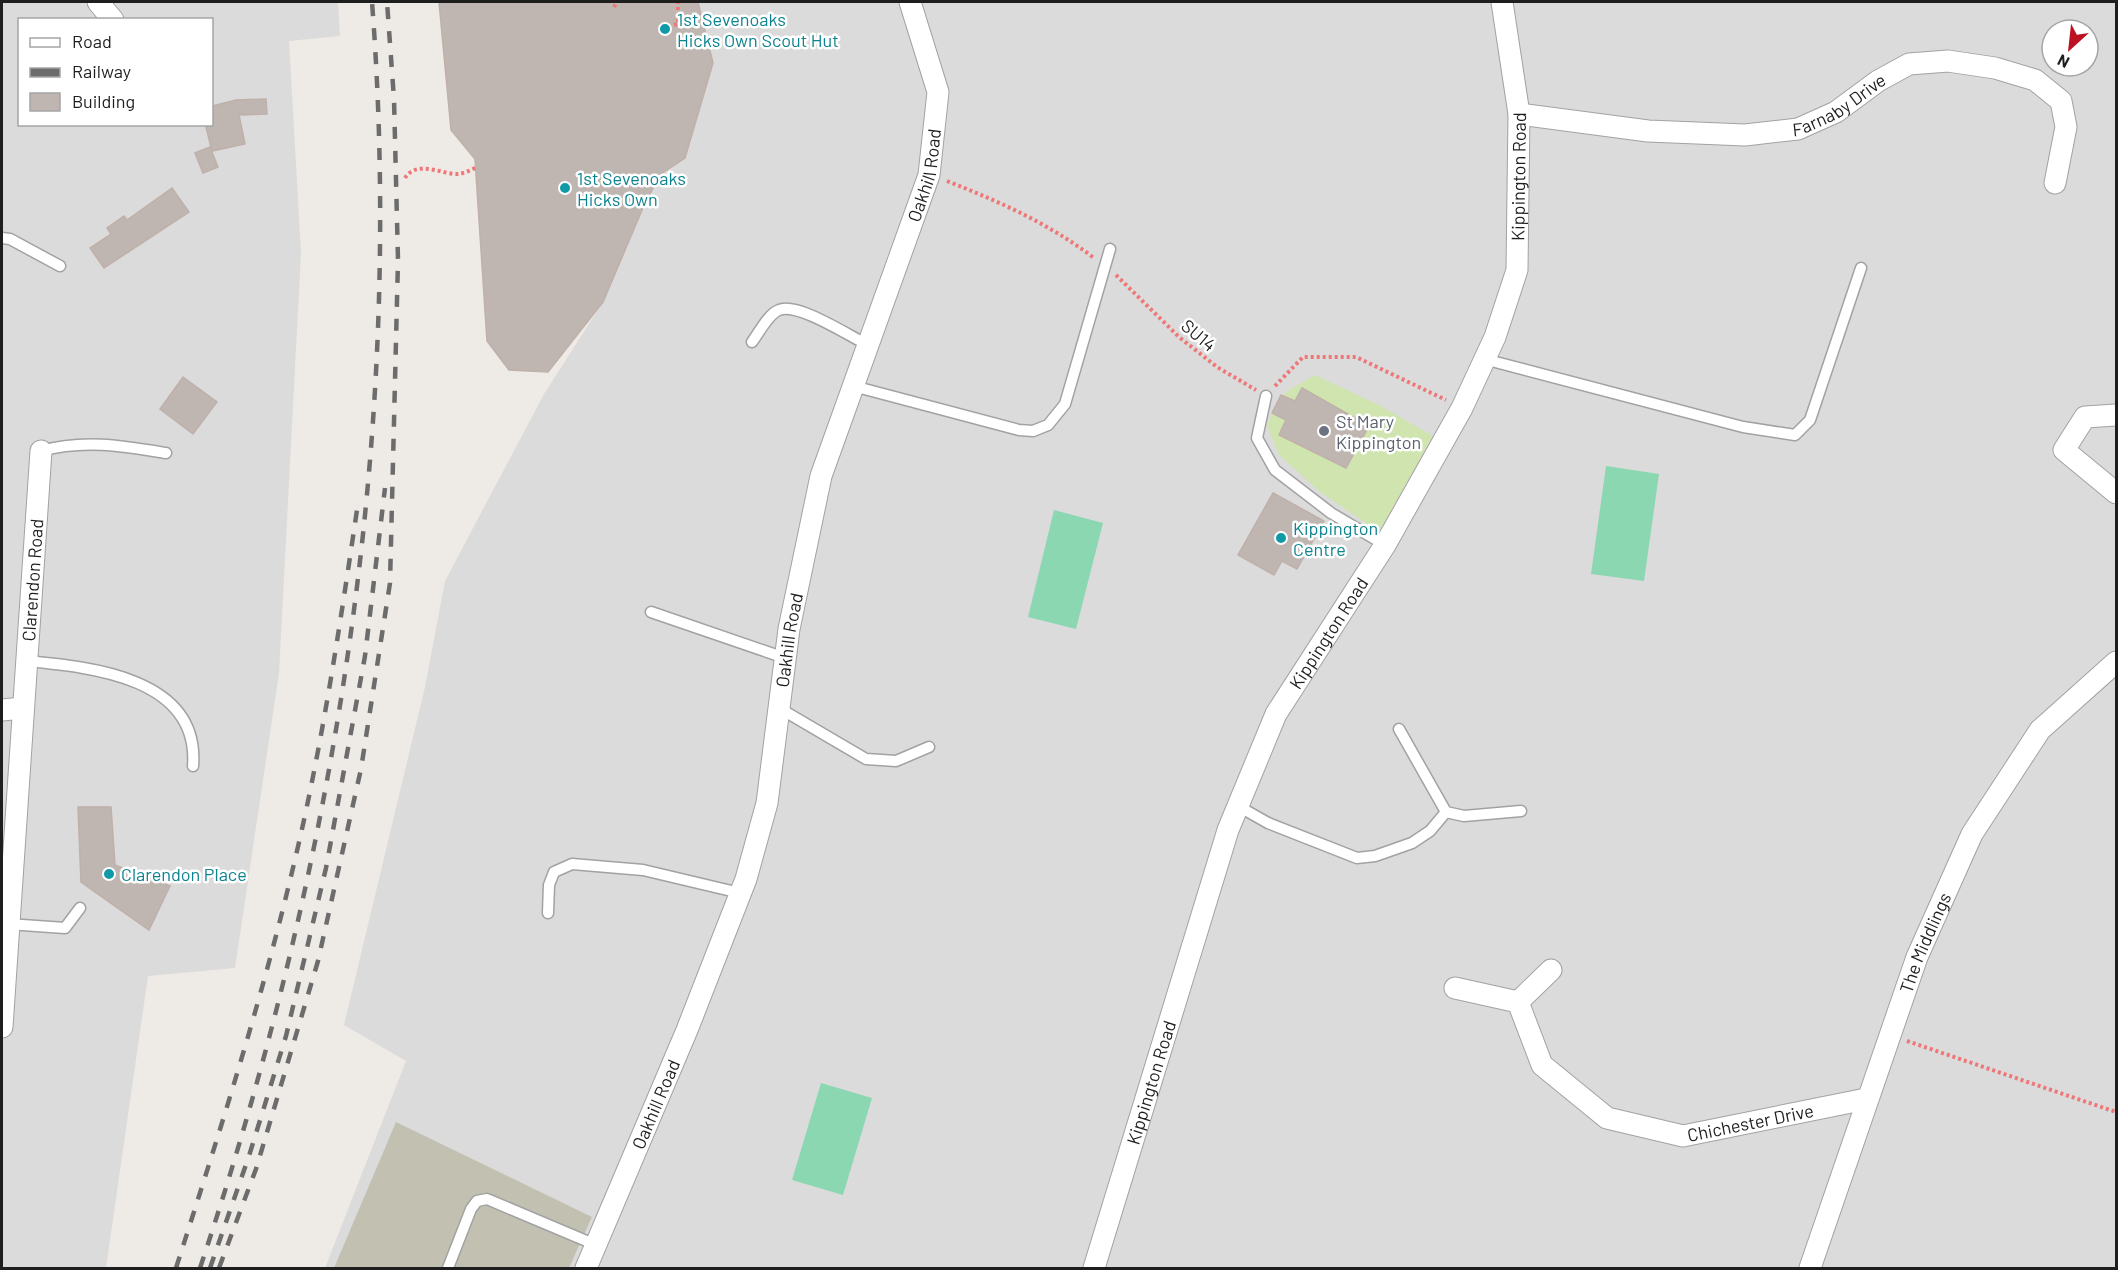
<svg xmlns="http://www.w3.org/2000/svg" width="2118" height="1270" viewBox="0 0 2118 1270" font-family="Barlow,sans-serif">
  <rect width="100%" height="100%" fill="#eeeae5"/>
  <!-- residential -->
  <path fill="#dcdbdb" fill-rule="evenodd" d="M2,2H338L340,36L289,41L301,253L279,673L235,968L148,976L106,1268H2ZM20,20H212V124H20Z
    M698,2H2116L2115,1268H325L406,1061L344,1025L425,687L445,581L544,394L603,302L645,203L661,174L685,158L713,63ZM2052,30H2088V66H2052Z"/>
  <!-- construction -->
  <path fill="#c2c1b1" d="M396,1122L592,1217L569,1268H334Z"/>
  <!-- grass -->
  <path fill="#cfe4af" d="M1315,375L1381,406L1433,436L1379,532L1320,492L1279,455L1267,426C1280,392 1284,393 1315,375Z"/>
  <!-- pitch -->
  <path fill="#8ad7b1" d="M1606,466L1659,474L1644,581L1591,574Z
    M1054,510L1103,523L1076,629L1028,617Z
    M821,1083L872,1098L843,1195L792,1180Z"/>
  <!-- building -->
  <path fill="#bfb6b2" stroke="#bfb0a9" stroke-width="1.5" d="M439,2H698L713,63L685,158L661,174L645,203L603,302L548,372L509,370L487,341L475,159L451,130Z
    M266,99L267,114L239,115L245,144L212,151L206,127L212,126V106L236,100Z
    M210,147L218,167L203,173L195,153Z
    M172,188L189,212L104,268L90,248L111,234L107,228L124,216L127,220Z
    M183,377L217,402L193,434L160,409Z
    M1302,388L1369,426L1346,468L1279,435L1286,420L1272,413L1281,395L1295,401Z
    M1273,493L1324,521L1297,569L1282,561L1274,575L1238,555Z
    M78,807H111L115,865L170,886L149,930L81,882Z"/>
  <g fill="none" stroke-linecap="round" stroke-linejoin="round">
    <defs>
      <path id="lane" d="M2,238L10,239L60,266
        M752,342C759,333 768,314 779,310C798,302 849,336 868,345
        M1484,359L1743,427L1795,435L1810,420L1861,268
        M853,386L1019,430L1033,431L1048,425L1065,404L1110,249
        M1266,396L1257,438L1275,470L1331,513L1385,545
        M41,451C84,439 123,446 166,453
        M651,612L785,658
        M26,661C90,667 200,677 193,766
        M779,708L866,759L896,761L929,747
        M1399,729L1446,812
        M1238,806L1268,823L1357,858L1375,856L1412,843L1430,831L1446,812
        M1446,812L1464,816L1521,811
        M548,913L549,885L554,872L572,864L643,870L740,893
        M8,924L65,928L80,908
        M448,1268L471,1209L477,1201L487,1199L596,1245"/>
      <g id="street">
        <path d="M98,2L113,20"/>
        <path id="s1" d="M1519,114L1648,131L1745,135L1798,129L1836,112L1878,81L1909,64L1948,61L1995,68L2035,80L2061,101L2066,127L2055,183"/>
        <path d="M2116,415L2085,417L2064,450L2116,493"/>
        <path d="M2,710L23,708"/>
        <path id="s2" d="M1551,970L1518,1002L1542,1065L1607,1118L1683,1136L1866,1099"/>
        <path d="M1455,988L1518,1002"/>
        <path id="s3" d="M2,1027L41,451"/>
        <path id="s4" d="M586,1268L687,1030L746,879L767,803L789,629L821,476L929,175L938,92L910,2"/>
        <path id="s5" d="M1094,1268L1228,830L1276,714L1385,545L1462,408L1495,337L1517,270L1519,114L1502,2"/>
        <path id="s6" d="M1810,1268L1917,957L1972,834L2040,730L2116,662"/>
      </g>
    </defs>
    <!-- lane casing -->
    <use href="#lane" stroke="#a2a2a2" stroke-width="13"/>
    <!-- street casing -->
    <use href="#street" stroke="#a2a2a2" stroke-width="23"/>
    <!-- path -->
    <path stroke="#e77" stroke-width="4" stroke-dasharray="3 3" stroke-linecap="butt" d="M614,7L617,2
      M674,25L678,24V2
      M405,178C417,159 443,175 459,174C465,173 471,170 477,167
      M947,181C1000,202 1048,223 1094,258
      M1116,275L1179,337L1217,367L1256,390
      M1275,386L1303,357H1356L1446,400
      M1907,1041L2116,1112"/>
    <!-- lane -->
    <use href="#lane" stroke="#fff" stroke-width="10"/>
    <!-- street -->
    <use href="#street" stroke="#fff" stroke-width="21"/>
    <!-- rail -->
    <path stroke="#6c6c6c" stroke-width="4.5" stroke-dasharray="12 12" stroke-linecap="butt" d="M176,1268C218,1137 260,1006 292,872C321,753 339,631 357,510
      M200,1268C336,862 405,431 372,2
      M210,1268L249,1156L286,1036L326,868L365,656L385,488
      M219,1268L256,1169L318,961L361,769L390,583L398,260L394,99L387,2"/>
  </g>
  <!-- markers -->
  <g fill="#0f9aa8" stroke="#fff" stroke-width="2">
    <circle cx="665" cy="29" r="6"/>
    <circle cx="565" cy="188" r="6"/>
    <circle cx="1281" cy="538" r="6"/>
    <circle cx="109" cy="874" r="6"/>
  </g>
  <circle fill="#6b7280" stroke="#fff" stroke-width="2" cx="1324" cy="431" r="6"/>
  <g text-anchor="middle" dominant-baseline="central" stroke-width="5" stroke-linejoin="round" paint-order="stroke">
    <!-- culture labels -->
    <g font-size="18" fill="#0d838f" stroke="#fff" text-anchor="start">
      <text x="677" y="19">1st Sevenoaks<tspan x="677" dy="21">Hicks Own Scout Hut</tspan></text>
      <text x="577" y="178">1st Sevenoaks<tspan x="577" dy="21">Hicks Own</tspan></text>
      <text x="1293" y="528">Kippington<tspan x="1293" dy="21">Centre</tspan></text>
      <text x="121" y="874">Clarendon Place</text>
    </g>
    <!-- street labels -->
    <g font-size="18" fill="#1e1e1e" stroke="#fff">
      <text stroke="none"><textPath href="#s1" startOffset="328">Farnaby Drive</textPath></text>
      <text stroke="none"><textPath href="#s4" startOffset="1150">Oakhill Road</textPath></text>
      <text stroke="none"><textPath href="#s5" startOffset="1184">Kippington Road</textPath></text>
      <text transform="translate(1199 335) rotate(40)">SU14</text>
      <text stroke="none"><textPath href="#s3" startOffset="448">Clarendon Road</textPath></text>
      <text stroke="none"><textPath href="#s5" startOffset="680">Kippington Road</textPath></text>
      <text stroke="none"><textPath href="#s4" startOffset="664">Oakhill Road</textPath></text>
      <text stroke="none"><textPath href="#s6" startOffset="345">The Middlings</textPath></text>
      <text stroke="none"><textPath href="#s5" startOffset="194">Kippington Road</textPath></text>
      <text stroke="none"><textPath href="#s4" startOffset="178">Oakhill Road</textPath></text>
      <text stroke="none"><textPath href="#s2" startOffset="344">Chichester Drive</textPath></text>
    </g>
    <!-- worship labels -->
    <g font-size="18" fill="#5b616d" stroke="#fff" text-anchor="start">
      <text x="1336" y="421">St Mary<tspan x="1336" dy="21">Kippington</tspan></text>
    </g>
  </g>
  <!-- border -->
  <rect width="2118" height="1270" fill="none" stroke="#1e1e1e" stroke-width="6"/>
  <!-- legend -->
  <rect x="18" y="18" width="195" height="108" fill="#ffffff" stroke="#a5a5a5" stroke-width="1.5"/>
  <rect x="30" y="38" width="30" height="9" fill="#ffffff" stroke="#a5a5a5" stroke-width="1.5"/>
  <text x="72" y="48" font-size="18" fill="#1e1e1e">Road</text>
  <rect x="30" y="68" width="30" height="9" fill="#6c6c6c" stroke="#a5a5a5" stroke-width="1.5"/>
  <text x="72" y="78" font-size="18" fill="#1e1e1e">Railway</text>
  <rect x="30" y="93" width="30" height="18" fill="#bfb6b2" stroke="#a5a5a5" stroke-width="1.5"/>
  <text x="72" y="108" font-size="18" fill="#1e1e1e">Building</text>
  <!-- north arrow -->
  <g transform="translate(2070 48) rotate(207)"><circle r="28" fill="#ffffff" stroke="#a5a5a5" stroke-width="1.5"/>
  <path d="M0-4.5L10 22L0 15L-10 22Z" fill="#bc1122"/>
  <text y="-9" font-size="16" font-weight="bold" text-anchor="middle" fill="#1e1e1e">N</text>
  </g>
</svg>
